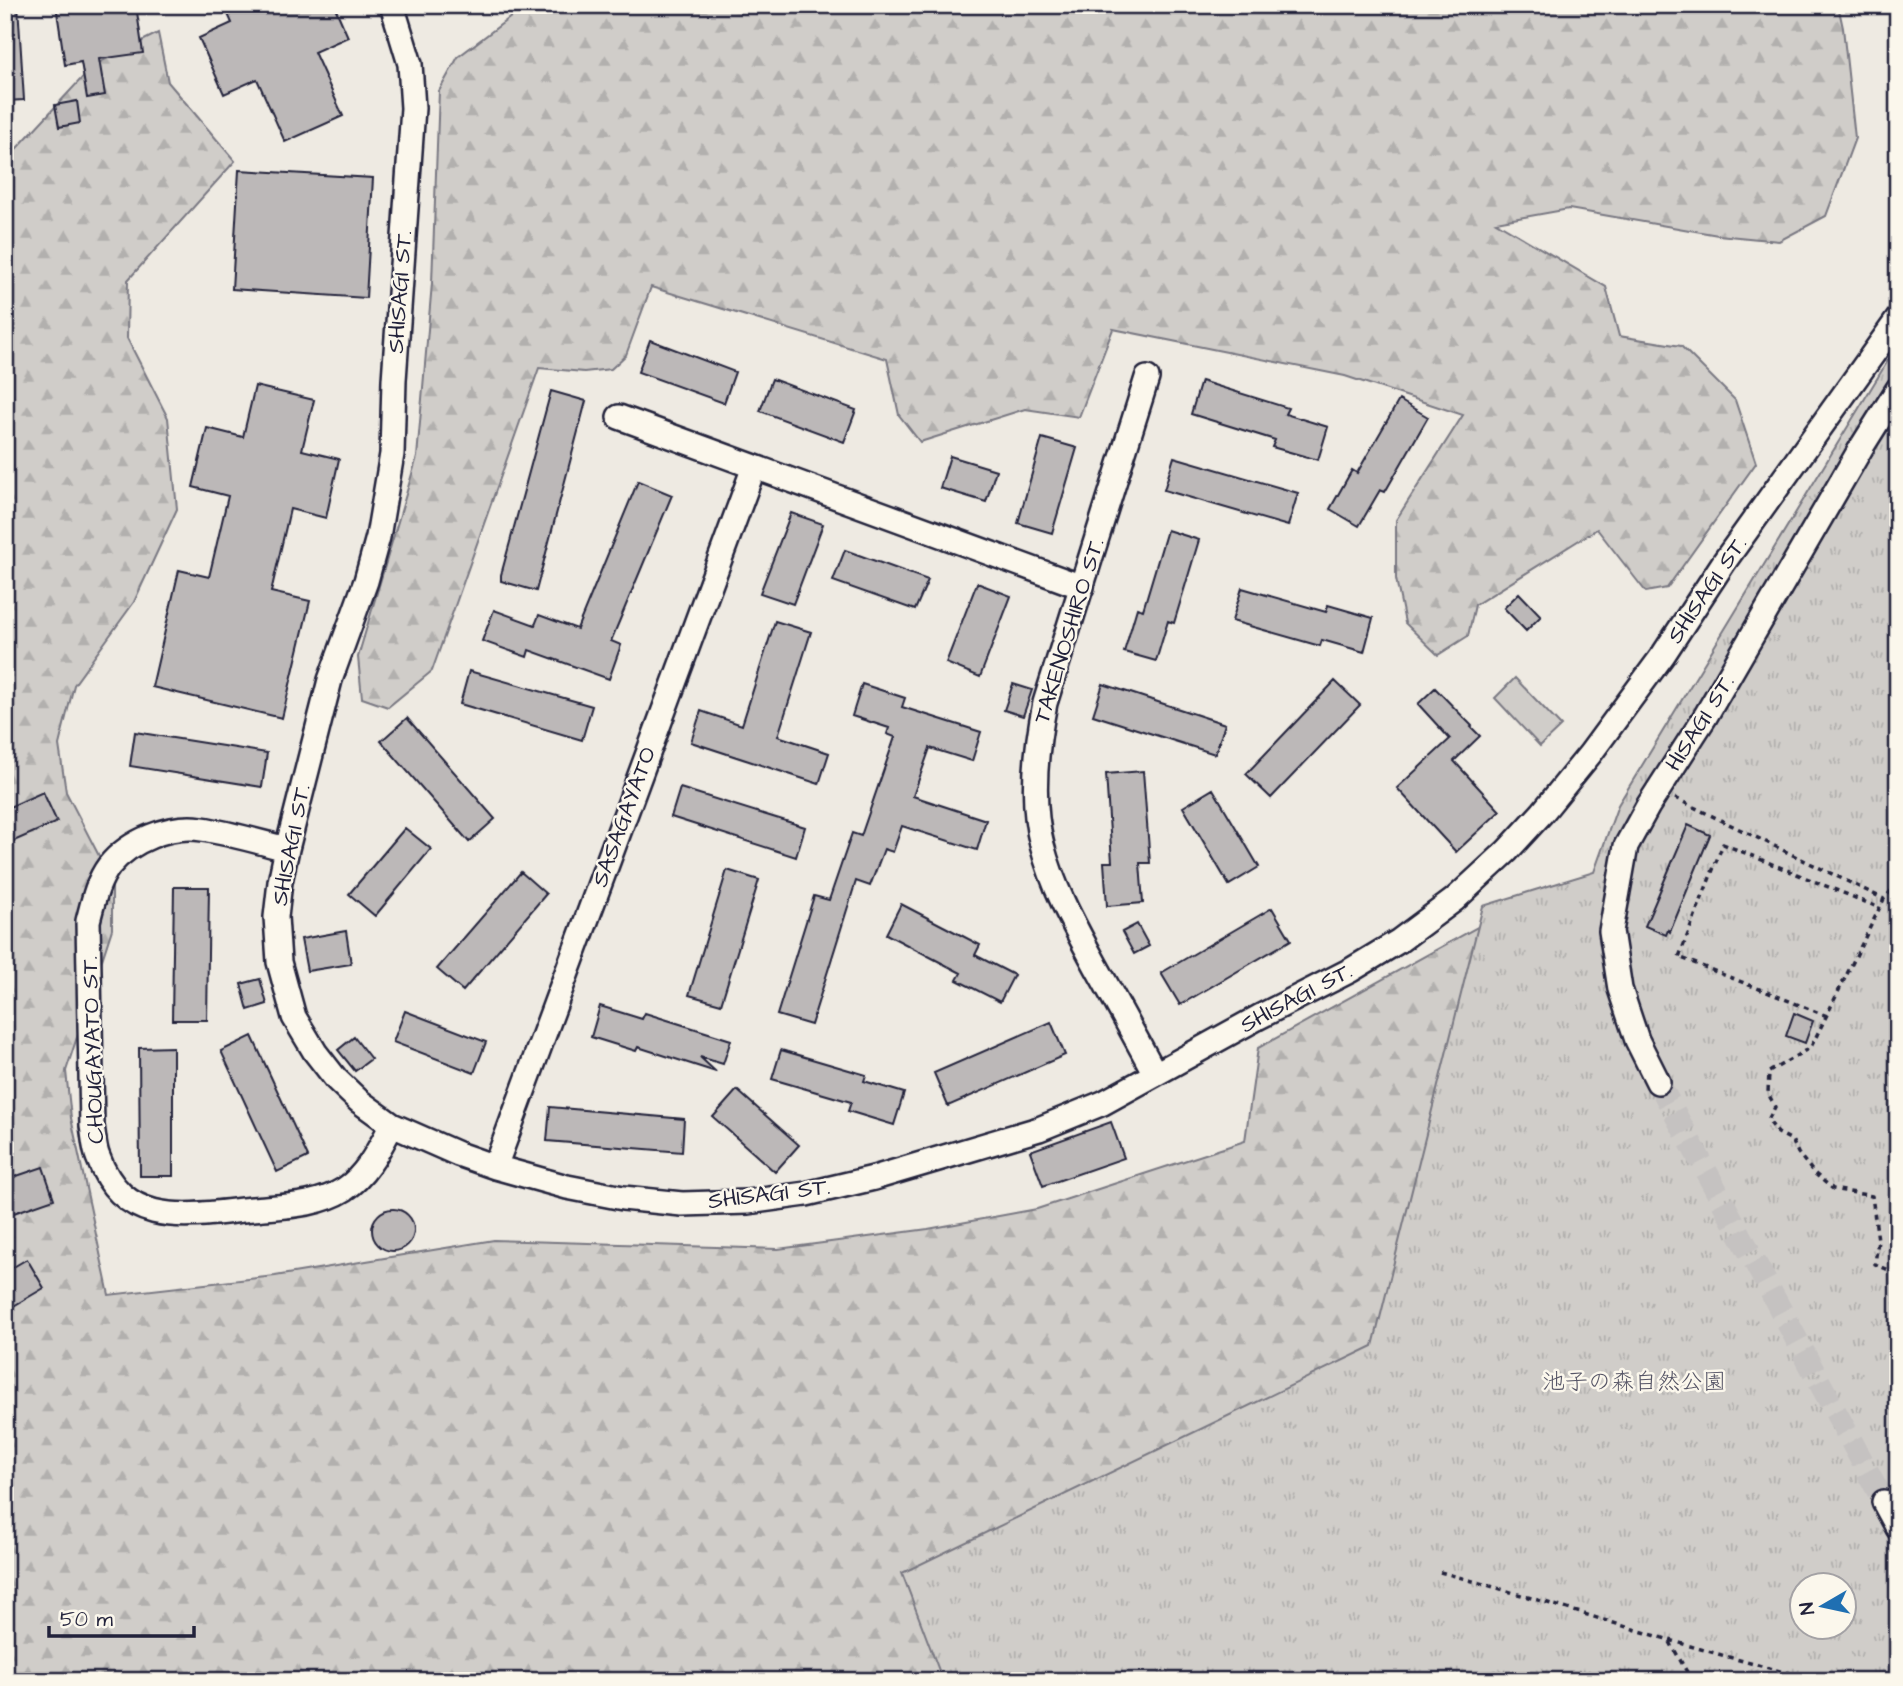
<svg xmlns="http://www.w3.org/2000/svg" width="1903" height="1686" viewBox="0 0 1903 1686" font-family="'Architects Daughter','Klee One',sans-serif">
  <defs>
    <pattern id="forest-firs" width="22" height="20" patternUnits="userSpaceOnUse" patternTransform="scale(1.75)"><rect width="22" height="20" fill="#d0cdc9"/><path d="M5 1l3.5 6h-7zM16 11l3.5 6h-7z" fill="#b2b0ae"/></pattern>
    <pattern id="park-tufts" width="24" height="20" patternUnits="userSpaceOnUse" patternTransform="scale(1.75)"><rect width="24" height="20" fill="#d0cdc9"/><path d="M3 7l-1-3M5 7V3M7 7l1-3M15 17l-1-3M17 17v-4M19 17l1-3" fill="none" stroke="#b2b0ae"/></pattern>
  </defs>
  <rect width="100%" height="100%" fill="#eeeae2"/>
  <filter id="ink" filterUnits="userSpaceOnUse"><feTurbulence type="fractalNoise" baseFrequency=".0143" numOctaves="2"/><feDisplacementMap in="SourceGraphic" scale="14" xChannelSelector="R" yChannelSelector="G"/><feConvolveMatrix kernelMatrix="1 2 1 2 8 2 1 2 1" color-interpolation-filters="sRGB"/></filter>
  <g filter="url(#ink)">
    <!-- grass -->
    <path fill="#d0cdc9" stroke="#797882" stroke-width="2" d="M1515,678L1561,726L1540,746L1495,698Z"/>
    <!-- forest -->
    <path fill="url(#forest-firs)" stroke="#797882" stroke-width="2" fill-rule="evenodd" d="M540,5H618L638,8L648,5H1838L1843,28L1855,138L1826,216L1779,241L1718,235L1569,209L1496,222L1606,287L1619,336L1681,346L1735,400L1756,463L1667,588L1646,592L1597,529L1475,605L1468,636L1438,655L1405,623L1396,579V520L1463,415L1345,376L1113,329L1079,417L1025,409L920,442L899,415L887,359L651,287L626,355L611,369L584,372L539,368L432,671L388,707L362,698L358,657L417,457L432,283L439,91L458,57L524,7Z
      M158,33L168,82L235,161L128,280L127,338L168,418L177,509L134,602L74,685L59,745L66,792L112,881V929L66,1071L71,1118L109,1295L275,1276L494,1240L778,1249L928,1229L1037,1209L1245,1141L1258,1048L1490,920L1898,1681H5V161L94,65ZM1801,1584H1843V1626H1801Z"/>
    <!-- park -->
    <path fill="url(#park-tufts)" stroke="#797882" stroke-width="2" fill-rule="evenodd" d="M1898,344V1681H943L902,1573L1373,1346L1483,906L1594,872L1618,805ZM1801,1584H1843V1626H1801Z"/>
    <!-- building -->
    <path fill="#bcb8b8" stroke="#22223b" stroke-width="2" d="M5,5H18L24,100L5,101Z
      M56,5H136L143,53L99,59L105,95L87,98L81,62L65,65Z
      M224,5H334L348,37L314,52L343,116L285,142L257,79L224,94L199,38L232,23Z
      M77,101L80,123L59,127L55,105Z
      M239,170L373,178L366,298L232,289Z
      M650,340L735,372L724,403L638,372Z
      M772,379L856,410L844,442L760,411Z
      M1201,381L1288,408L1285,414L1328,427L1318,460L1272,447L1275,440L1191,414Z
      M255,386L314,400L302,450L339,459L326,518L290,509L271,592L310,601L282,718L152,687L179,570L209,577L228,496L193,487L207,428L243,437Z
      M551,391L586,401L536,591L501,581V575Z
      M1399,400L1428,417L1385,492L1380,490L1359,526L1330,509L1352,470L1357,473Z
      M1042,438L1077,448L1052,533L1018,523Z
      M950,456L996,470L986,502L940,488Z
      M1174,457L1298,493L1288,526L1164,490Z
      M638,481L672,495L611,641L621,645L609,679L529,650L527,657L482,641L494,610L535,625L539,615L577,629Z
      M791,513L823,524L793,604L760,593Z
      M1167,530L1199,540L1174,623L1168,621L1156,661L1124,652L1137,608L1143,610Z
      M845,550L928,580L915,610L833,581Z
      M977,583L1011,596L980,677L946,663Z
      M1242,588L1326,612L1328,605L1373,618L1364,652L1322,640L1320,646L1232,621Z
      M1519,593L1541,616L1526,631L1504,608Z
      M775,621L811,632L778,736L829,753L819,784L691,742L701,711L742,725Z
      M469,671L592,706L582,740L460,704Z
      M1335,681L1360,705L1271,798L1246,774Z
      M862,684L905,698L902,707L981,732L972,761L930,748L913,796L986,820L977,850L902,826L893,852L884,849L870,886L856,881L811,1025L777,1015L814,896L829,900L852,833L861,836L895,737L887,734L889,728L852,716Z
      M1013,684L1032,690L1023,716L1004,710Z
      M1103,684L1225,724L1215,754L1093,715Z
      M1435,688L1472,726L1471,727L1480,736L1454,761L1500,811L1456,852L1397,788L1450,739L1418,704Z
      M407,718L495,819L469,842L381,741Z
      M135,732L267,753L262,787L130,766Z
      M1143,771L1150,863H1140L1143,903L1107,906L1104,862H1112L1106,774Z
      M680,788L805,827L796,857L671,817Z
      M1213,789L1259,867L1229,885L1183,807Z
      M43,792L57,822L5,845V809Z
      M1688,825L1710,835L1670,932L1668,930L1666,935L1645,926Z
      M405,828L431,849L375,916L349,894Z
      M727,870L759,880L721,1004L689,995Z
      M521,872L546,894L463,991L437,969Z
      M174,887H209L207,1020H172Z
      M901,904L980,945L975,955L1014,975L1000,1002L957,980L961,973L886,934Z
      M1272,908L1291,940L1180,1005L1161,973Z
      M1137,924L1149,946L1134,954L1122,932Z
      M346,931L351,964L307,971L301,939Z
      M260,979L267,1004L248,1010L241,984Z
      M600,1006L642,1019L645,1013L731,1040L723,1064L700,1057L716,1072L638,1047L636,1051L591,1037Z
      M405,1011L486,1042L474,1073L393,1042Z
      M1794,1013L1813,1021L1805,1043L1786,1036Z
      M1051,1022L1065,1055L948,1106L934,1073Z
      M252,1036L308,1157L277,1172L221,1051Z
      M354,1037L371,1059L355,1071L338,1050Z
      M173,1047V1176H140L139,1048Z
      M781,1050L866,1075L864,1081L904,1093L894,1125L848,1111L851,1102L772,1079Z
      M737,1090L799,1145L775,1172L713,1117Z
      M550,1107L684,1119L682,1152L547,1141Z
      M1111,1122L1124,1158L1043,1186L1030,1151Z
      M43,1167L54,1199L5,1216V1180Z
      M372 1230a21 21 0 1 1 42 0a21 21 0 1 1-42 0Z
      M27,1259L44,1288L5,1311V1272Z"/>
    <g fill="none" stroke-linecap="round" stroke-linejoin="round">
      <!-- minor-tunnel -->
      <path stroke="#c5c2c1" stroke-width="23" stroke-dasharray="23 11" stroke-linecap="butt" d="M1658,1082L1884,1502"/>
      <defs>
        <path id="minor" d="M392,5L410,64L413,108L394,380L392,454L378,537L366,581L330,680L287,849L280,882L276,917L279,962L294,1017L315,1052L336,1079L359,1101L392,1125L458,1154L495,1167L567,1187L623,1198L682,1204L748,1202L806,1194L874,1178L1039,1129L1103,1103L1259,1017L1351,970L1399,941L1454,900L1507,851L1542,813L1590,754L1663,655L1724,562L1898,319
          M1147,378L1045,703C1036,748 1030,800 1042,845C1053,888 1075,927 1096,966C1116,1002 1136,1038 1155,1074
          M619,417L1082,587
          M287,849C259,842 230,833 202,829C170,824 129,841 109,866C97,882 93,902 88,921L92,1126C94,1136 94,1148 98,1157C125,1231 191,1215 253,1209C284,1206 318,1206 345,1189C367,1175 380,1147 392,1125
          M1658,1082L1637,1040L1620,989L1611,931L1626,846L1648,806L1705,717L1861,448L1898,389
          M495,1167L754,467
          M1884,1502L1898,1528"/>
      </defs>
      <!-- minor casing -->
      <use href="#minor" stroke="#22223b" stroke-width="28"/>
      <!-- path -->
      <path stroke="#22223b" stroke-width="3.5" stroke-dasharray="5 5" stroke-linecap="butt" d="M1675,798L1884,899
        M1898,883L1884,899L1811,1047L1769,1072L1768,1093L1775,1107L1768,1120L1778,1133L1792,1140L1798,1153L1814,1173L1833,1189L1872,1196L1878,1240L1875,1264L1898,1274
        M1827,1016L1679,957L1723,844L1880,908
        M1440,1572C1526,1595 1611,1623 1697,1648C1740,1660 1782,1673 1826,1681
        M1670,1642L1692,1681"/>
      <!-- minor -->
      <use href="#minor" stroke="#fbf7ec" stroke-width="23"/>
    </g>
  </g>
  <g text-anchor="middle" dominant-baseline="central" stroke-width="5" stroke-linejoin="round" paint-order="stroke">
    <!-- street labels -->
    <g font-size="23" fill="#22223b" stroke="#fbf7ec">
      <text transform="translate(400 292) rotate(-86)">SHISAGI ST.</text>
      <text transform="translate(1707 590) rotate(-56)">SHISAGI ST.</text>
      <text transform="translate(1069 631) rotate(-73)">TAKENOSHIRO ST.</text>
      <text transform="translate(1700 723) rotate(-58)">HISAGI ST.</text>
      <text transform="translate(624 817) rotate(-70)">SASAGAYATO</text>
      <text transform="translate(291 845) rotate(-79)">SHISAGI ST.</text>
      <text transform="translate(1296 998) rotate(-28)">SHISAGI ST.</text>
      <text transform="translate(93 1050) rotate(-92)">CHOUGAYATO ST.</text>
      <text transform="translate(769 1194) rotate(-7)">SHISAGI ST.</text>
    </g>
    <!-- park labels -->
    <g font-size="23" fill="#565566" stroke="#fbf7ec">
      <text x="1634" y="1382">池子の森自然公園</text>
    </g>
  </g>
  <!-- margin -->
  <rect width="1903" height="1686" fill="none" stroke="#fbf7ec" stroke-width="28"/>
  <rect x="14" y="14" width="1875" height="1658" fill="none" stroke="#22223b" stroke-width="2.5" filter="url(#ink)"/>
  <!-- north arrow -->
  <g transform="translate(1823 1606) rotate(261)"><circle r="33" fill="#fbf7ec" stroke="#a4a2a5" stroke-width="2"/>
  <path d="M0-5L12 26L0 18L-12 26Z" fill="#1f6fb2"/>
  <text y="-10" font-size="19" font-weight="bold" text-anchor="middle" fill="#22223b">N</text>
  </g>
  <!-- scale -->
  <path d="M49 1626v10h145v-10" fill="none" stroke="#22223b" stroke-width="3.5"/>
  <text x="60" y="1626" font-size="21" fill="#22223b" stroke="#fbf7ec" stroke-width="5" paint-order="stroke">50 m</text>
</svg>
